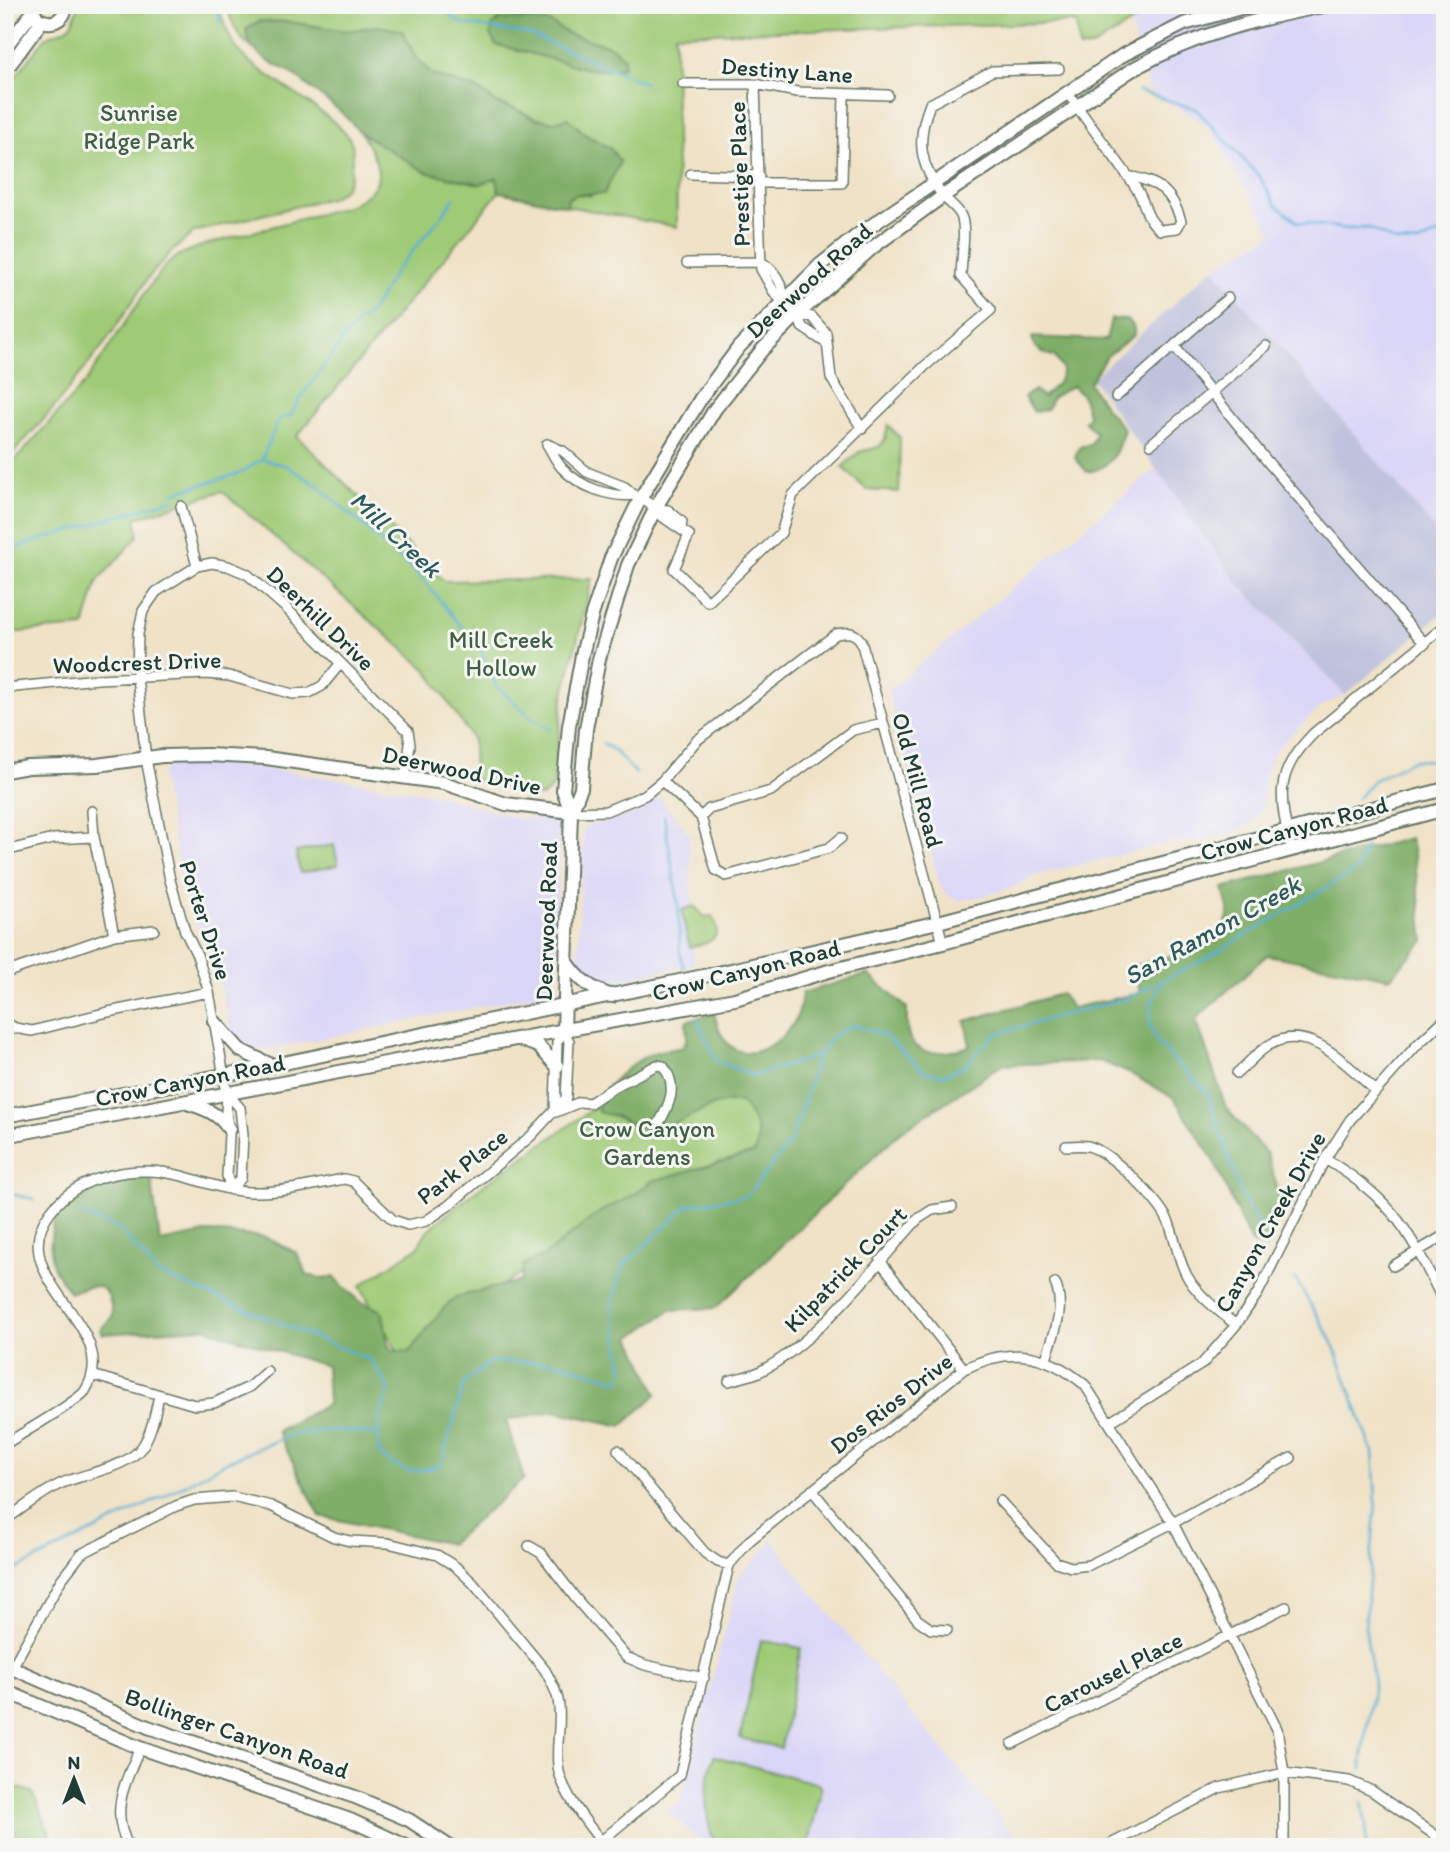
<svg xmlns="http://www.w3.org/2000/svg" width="1450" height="1852" viewBox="0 0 1450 1852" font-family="Itim,sans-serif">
  <rect width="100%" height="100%" fill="#f6f6f2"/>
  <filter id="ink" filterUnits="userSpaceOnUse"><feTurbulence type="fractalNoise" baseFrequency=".0143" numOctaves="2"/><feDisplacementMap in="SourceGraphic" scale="14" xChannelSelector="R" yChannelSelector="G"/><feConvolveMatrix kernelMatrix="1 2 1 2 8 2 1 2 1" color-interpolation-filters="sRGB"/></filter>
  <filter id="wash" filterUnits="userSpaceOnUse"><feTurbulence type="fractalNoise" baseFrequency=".00686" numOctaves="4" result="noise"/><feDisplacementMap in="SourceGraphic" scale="28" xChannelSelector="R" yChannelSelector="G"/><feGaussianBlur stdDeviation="1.57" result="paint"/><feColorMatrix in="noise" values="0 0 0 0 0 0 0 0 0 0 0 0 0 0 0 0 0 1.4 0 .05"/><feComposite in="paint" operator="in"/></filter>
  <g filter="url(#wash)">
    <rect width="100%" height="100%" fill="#f0e2c6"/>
    <!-- built -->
    <path fill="#dad6f7" d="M1158,5H1445V541L1213,268L1273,234L1209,127L1149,90L1129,20Z
      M1157,468L1235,580L1345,695L1322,706L1276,749L1266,771L1262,808L1254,821L1244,828L1202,840L1173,842L1037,875L1009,889L977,897L960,901L951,897L943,890L938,879L888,691Z
      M220,764L252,766L439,795L513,817L555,821L560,828V837L554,988L551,992L267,1050L255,1049L244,1045L230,1028L215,964L185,895L162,780V772L170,766Z
      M659,797L689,833L694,964L601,983L582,970L578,958L583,829L586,826L637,814Z
      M773,1540L804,1583L1024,1847H705L668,1811L681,1799L739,1577Z"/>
    <!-- industrial -->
    <path fill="#c0c2dd" d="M1213,268L1445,541V611L1345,695L1235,580L1092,379Z"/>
    <!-- green -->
    <path fill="#9fca76" stroke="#5f8455" stroke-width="2" d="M79,5H217C225,23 229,43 244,57C265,78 345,120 352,144C354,152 351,162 351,171C349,186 343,192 330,198L194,232L169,254L148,278L105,343L51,411L5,462V86L15,77L46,37L66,29L72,23Z
      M226,5H1173L1141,17L1094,46L1079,49L1076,22L675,34L677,227L567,206L568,198L578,194L591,196L610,148L586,135L568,118L554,122L534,118L516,109L498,104L478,90L432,75L415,56L402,31L378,26L347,31L289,22L246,30L251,47C236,36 232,22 226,5Z
      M360,131L426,172L480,184L497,178L499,192L297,436L444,581L592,579L563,698L553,788L541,797L474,780L473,740L427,670L222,491L136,518L138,536L97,582L84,627L5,633V469L11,465L85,383L149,287L166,265L181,254L201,246L345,207C392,188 381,166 360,131Z
      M888,425L900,438L899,492L867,490L842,467L859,452L879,447L885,439Z
      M334,845L338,865L300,873L296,852Z
      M694,906L705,917L712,916C725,937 710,944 690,947L686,934L682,910Z
      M632,1082L758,1095L776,1154L620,1213L475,1302L405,1365L360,1286L417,1248L427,1231L483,1185Z
      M761,1640L801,1648L781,1748L740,1738Z
      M714,1756L819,1784L821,1789L808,1847H715C704,1814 703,1788 714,1756Z
      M5,1784L32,1792L56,1847H5Z"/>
    <!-- forest -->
    <path fill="#7fae67" stroke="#4f764e" stroke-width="2" d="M530,19L551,23L569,34L610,46L624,58L623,67C592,75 580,66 551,59C533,54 515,49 496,45L491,36L492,26L498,20Z
      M259,21L289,22L347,31L378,26L402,31L415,56L432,75L479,90L498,104L516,109L534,118L554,122L568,118L586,135L610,148L620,162L604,194H578L568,198L567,206L499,192L497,178L480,184L426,172L361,133L341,112L289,71L269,62L251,47L246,30Z
      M1111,319L1127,320L1134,328V335L1106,357L1089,383L1108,411L1124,429C1118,450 1112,469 1087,472L1075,458L1079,447L1091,444L1096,433L1084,421L1089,417L1082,395L1072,386L1052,398L1048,409L1034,412L1024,397L1035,390L1043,397L1058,383L1063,370L1055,357C1044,354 1033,349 1032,337L1106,340Z
      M1410,838L1414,854L1424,941L1390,978L1267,955L1196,1019L1226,1108L1267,1154L1282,1203L1266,1247L1251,1243L1214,1161L1174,1098L1129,1073L1100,1061L1002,1065L899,1133L716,1308L671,1310L631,1337L657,1394L622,1426L554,1411L506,1420L524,1479L450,1544L320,1516L277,1431L328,1404L326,1366L204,1328L103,1334L100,1330L112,1317C111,1284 98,1280 70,1293C65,1285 59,1278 55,1270C50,1261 50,1249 51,1238C54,1189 112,1179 151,1176L160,1242L210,1232L265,1237L297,1253L307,1275L320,1278L333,1277L361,1302L380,1310L383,1314L388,1344L391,1350L409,1352L444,1308L456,1297L521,1281L523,1265L544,1256L598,1213L635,1194L652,1181L754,1153C763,1134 753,1117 741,1102C712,1097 679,1128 649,1130C638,1131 629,1121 619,1118C613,1115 605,1114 598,1112C596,1089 636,1059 656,1052C665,1049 674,1050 683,1047L687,1038L686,1021L714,1013C717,1025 722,1040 732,1047C753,1063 786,1039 796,1019C800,1011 801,1002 802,993L868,974L907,1008C907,1016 906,1028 909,1036C918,1061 952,1052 970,1046L965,1021L1061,994L1072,1008L1140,993L1133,966L1197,949L1217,940L1224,930L1229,912L1223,888Z"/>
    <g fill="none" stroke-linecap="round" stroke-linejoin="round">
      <!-- stream -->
      <path stroke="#58b0d5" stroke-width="2.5" d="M215,5L220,22
        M450,16L463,24L529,34L645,83
        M1139,91L1196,109L1259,176L1276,205L1298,222L1347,229L1369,228L1396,242L1418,243L1445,231
        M262,459L278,421L284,417H290L299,400L345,337L359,321L371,312L394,273L440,218L455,197
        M173,493L241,473L262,459L287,466L318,486L421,577L481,651L496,686L533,719L550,729
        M33,542L174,499
        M5,552L32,542
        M603,743L615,751L636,774
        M1358,798L1374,780L1413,760L1445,761
        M664,816L678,902L680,953L684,969
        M1164,979L1151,1003L1150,1024L1157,1042L1208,1094L1240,1191L1263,1232
        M696,1018L717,1061L753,1076L817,1056
        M5,1193L34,1199
        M82,1214L119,1229L159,1274L371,1360L389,1389L379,1420L378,1453C404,1473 409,1475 441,1465L464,1383L490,1362H556L619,1381L623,1370L612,1304L623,1266L688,1205L747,1196L791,1141L818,1056L834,1035L854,1025L884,1035L925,1072L944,1075L964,1066L995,1034L1127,998L1202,961L1358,869L1366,845
        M1295,1278L1332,1341L1373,1452L1376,1502L1365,1627L1374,1683L1362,1760V1769
        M5,1575L164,1496L228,1461L292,1434L334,1430L377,1434
        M1362,1802L1366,1826V1847"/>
    </g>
  </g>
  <g filter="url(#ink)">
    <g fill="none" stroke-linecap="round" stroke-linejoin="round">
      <defs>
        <path id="street" d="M683,84H755L797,92L888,95
          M755,84L761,269L775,294L798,314L802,327L826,343
          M1069,94C1089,126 1115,156 1136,188C1148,206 1142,214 1160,230L1177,228L1181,221C1172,191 1158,181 1127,176
          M691,174L759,176
          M760,183H842L844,95
          M761,262C775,270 783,284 784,300
          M687,263L761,262
          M798,314L812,317L826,333L831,378L862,429
          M1175,347L1267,461L1425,644
          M1443,381H1445
          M1116,397L1228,298
          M547,444L563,451L587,472L625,487L634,495L659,509L668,510L682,522L681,528
          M547,444C552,452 556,462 562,468C580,487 610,498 634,495
          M1151,444L1266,346
          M181,506L197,566
          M659,509L660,515L689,535L674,569L708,602L781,533L793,495L925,366L991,310L961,276C961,262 967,228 961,216C958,208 948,202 943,196C919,165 916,139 930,104L992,71L1059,69
          M5,688L98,679L206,674L229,676L293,694L309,693L322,686L340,664
          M662,781L701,817L716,870L726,876L829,848L841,838
          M92,811L94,837
          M571,812L606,811L645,795L662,781L696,741L836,634C848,632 854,631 861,641L943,943
          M701,817L709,809L771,791L853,730L883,723
          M5,851L53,839L94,837L114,935
          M1292,851C1279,798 1273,774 1314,733L1445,626
          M5,973L114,935L154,930
          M5,1022L15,1028L32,1031L108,1012L209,992
          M1237,1073C1248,1064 1259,1050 1271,1044C1311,1022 1348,1067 1375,1090
          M227,1093L240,1108L243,1134L241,1178L231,1190
          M555,1112L557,1042L564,1030
          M556,1112L580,1102L590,1103L614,1087L657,1065L663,1066C679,1086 669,1106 658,1125
          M1066,1146C1073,1146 1081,1145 1088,1146C1111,1152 1160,1201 1169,1223C1177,1244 1179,1266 1192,1284C1204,1300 1220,1312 1236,1325
          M1325,1159C1395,1200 1411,1234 1445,1305
          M231,1190L227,1176L229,1134L226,1112L227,1093L209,992L197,955L185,931L170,880L146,759L137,677L138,634L143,611L156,592L197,566L212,563L228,566L247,574L287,609L408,731L410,745L405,777
          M880,1261L964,1369
          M1393,1266L1445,1235
          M1046,1359C1054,1333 1066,1309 1055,1283
          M92,1375L195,1405L214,1403L249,1387L267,1371
          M729,1381C739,1378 750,1376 759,1372C817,1343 874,1267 918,1219L932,1210L952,1207
          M1110,1422L1202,1364L1236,1325L1258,1293L1325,1159L1350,1120L1417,1045L1445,1019
          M5,1444C20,1435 78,1401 85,1391C126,1327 0,1278 50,1212C79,1174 137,1164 182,1176C208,1183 232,1193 259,1192C287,1192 316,1184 344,1179L353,1181L393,1220L408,1225L426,1221L448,1206L531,1136L566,1098L569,1041L564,1030
          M618,1450L705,1553L718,1562L729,1565
          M812,1490L918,1620L931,1629L947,1630
          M1000,1501L1056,1562L1071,1567L1089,1565L1173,1523L1291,1458
          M5,1520C23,1508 40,1494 60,1484C84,1473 126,1469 142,1447C152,1432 155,1413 159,1396
          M529,1546L541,1553L577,1600L626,1657L645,1665L704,1678
          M5,1680L61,1580L81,1554L176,1506L194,1500L232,1497L271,1506L334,1537L350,1541L388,1543L437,1555L456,1567L473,1583L545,1670C550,1680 556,1689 558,1700C563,1724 554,1748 559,1772C565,1796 590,1828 606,1847
          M1012,1744L1286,1607
          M129,1847C109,1812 125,1782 140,1748
          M594,1847L680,1775L729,1565L749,1541L964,1369C1011,1346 1045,1352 1085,1385L1173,1523L1277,1729L1284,1773V1847
          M1105,1847L1219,1788L1284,1773L1349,1781L1372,1791L1445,1842"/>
        <path id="secondary" d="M31,5L37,18C51,27 64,21 67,5
          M5,47L33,12
          M5,71L42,21
          M5,771L28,767L97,765L162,756L208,755L266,758L444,783L506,804L571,812
          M571,812L581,788L586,729L599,659L628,565L656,507L715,409L762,350L798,314L872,248L943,196L1133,69C1198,33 1256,19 1329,5
          M567,962C579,980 591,989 612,996
          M214,1021L240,1050L271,1065
          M564,1030L571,812L563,790L569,726L582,655L592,615L611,558L640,499L701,398L739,347L820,265L859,234L1123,55L1184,24L1251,5
          M519,1039L538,1046L557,1066
          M187,1103C204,1108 218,1113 229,1129
          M5,1116L240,1072L718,973L938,922L1445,789
          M5,1136L417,1057L735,999L829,971L943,943L1445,809
          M5,1665L148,1727L355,1797L409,1820L450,1847
          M5,1691L140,1748L350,1820L408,1847"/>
      </defs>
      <!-- street casing -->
      <use href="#street" stroke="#687767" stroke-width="12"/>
      <!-- secondary casing -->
      <use href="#secondary" stroke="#687767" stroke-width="16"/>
      <!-- street -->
      <use href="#street" stroke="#fff" stroke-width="9"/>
      <!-- secondary -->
      <use href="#secondary" stroke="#fff" stroke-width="12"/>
    </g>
  </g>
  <g text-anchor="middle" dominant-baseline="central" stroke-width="6" stroke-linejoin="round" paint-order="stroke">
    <!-- street labels -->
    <g font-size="24" fill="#1f3d34" stroke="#f6f6f2">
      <text transform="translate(787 70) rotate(4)">Destiny Lane</text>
      <text transform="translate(739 174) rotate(-92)">Prestige Place</text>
      <text transform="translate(809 280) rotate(-42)">Deerwood Road</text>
      <text transform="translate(321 618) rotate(44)">Deerhill Drive</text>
      <text transform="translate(137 662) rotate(-2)">Woodcrest Drive</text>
      <text transform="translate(462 770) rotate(12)">Deerwood Drive</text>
      <text transform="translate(918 780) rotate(75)">Old Mill Road</text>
      <text transform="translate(1294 828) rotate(-15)">Crow Canyon Road</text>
      <text transform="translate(206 920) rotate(72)">Porter Drive</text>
      <text transform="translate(546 921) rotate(-88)">Deerwood Road</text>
      <text transform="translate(746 970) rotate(-14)">Crow Canyon Road</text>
      <text transform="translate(190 1080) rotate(-11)">Crow Canyon Road</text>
      <text transform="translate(462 1166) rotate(-38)">Park Place</text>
      <text transform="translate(1270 1222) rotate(-61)">Canyon Creek Drive</text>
      <text transform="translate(845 1269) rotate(-46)">Kilpatrick Court</text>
      <text transform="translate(891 1403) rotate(-38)">Dos Rios Drive</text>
      <text transform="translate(1113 1672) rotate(-27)">Carousel Place</text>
      <text transform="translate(237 1733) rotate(19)">Bollinger Canyon Road</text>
    </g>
    <!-- park labels -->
    <g font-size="24" fill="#3f6044" stroke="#f6f6f2">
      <text x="139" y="112">Sunrise<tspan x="139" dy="28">Ridge Park</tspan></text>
      <text x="501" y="639">Mill Creek<tspan x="501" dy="28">Hollow</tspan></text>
      <text x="647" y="1128">Crow Canyon<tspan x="647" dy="28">Gardens</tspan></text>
    </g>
    <!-- water labels -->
    <g font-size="26" font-style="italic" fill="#2d5a5c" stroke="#f6f6f2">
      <text transform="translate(396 534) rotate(43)">Mill Creek</text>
      <text transform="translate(1212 930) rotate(-29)">San Ramon Creek</text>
    </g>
  </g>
  <!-- margin -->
  <rect width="1450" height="1852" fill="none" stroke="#f6f6f2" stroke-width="28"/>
  <!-- north arrow -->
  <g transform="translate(74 1779)" stroke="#f6f6f2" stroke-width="5" paint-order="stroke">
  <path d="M0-5L12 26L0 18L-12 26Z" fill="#1f3d34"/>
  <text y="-10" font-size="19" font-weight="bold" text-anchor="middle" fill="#1f3d34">N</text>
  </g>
</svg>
